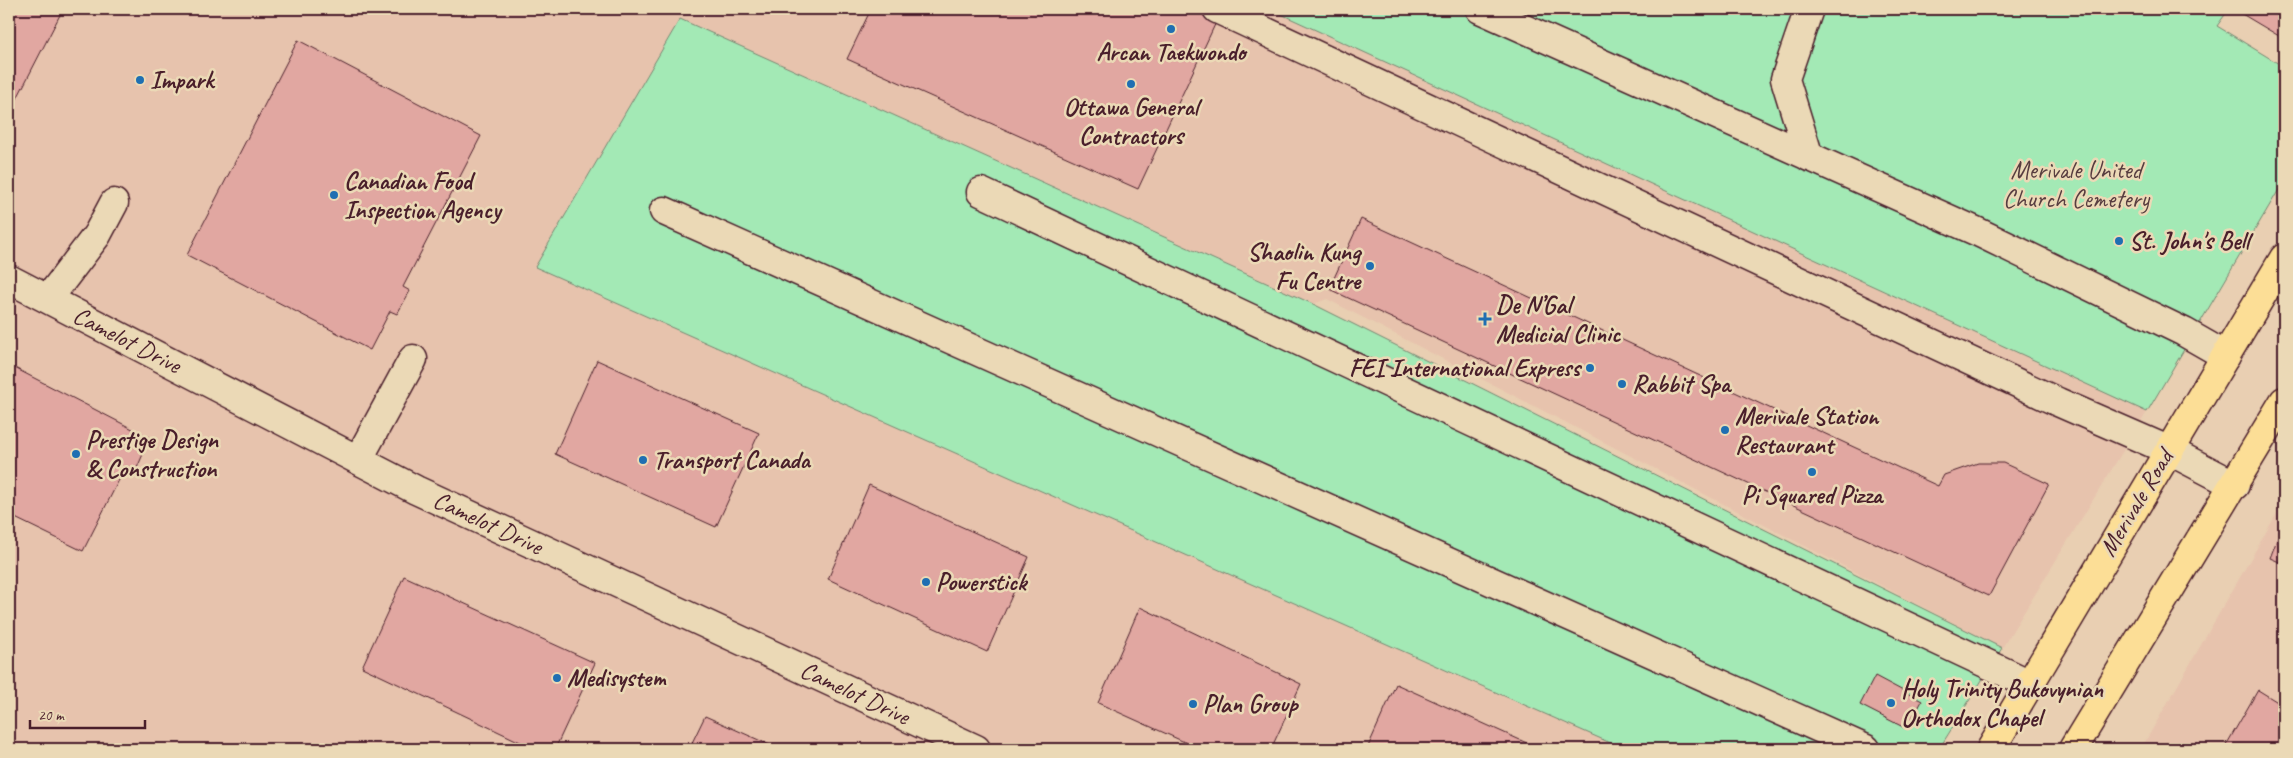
<svg xmlns="http://www.w3.org/2000/svg" width="2293" height="758" viewBox="0 0 2293 758" font-family="Caveat,sans-serif">
  <rect width="100%" height="100%" fill="#e9cfb2"/>
  <filter id="ink" filterUnits="userSpaceOnUse"><feTurbulence type="fractalNoise" baseFrequency=".02" numOctaves="2"/><feDisplacementMap in="SourceGraphic" scale="10" xChannelSelector="R" yChannelSelector="G"/><feConvolveMatrix kernelMatrix="1 2 1 2 8 2 1 2 1" color-interpolation-filters="sRGB"/></filter>
  <g filter="url(#ink)">
    <!-- built -->
    <path fill="#e7c3ad" d="M9,9H1270L2147,412L2002,648L1327,299L1313,304L680,19L535,267L1624,749H9Z
      M2284,501V749H2141Z"/>
    <!-- green -->
    <path fill="#a3e9b5" stroke="#768470" d="M1270,9H2229L2217,26L2284,67V181L2147,412Z
      M680,19L1313,304L2002,648L1939,749H1624L535,267Z"/>
    <!-- building -->
    <path fill="#e1a7a1" stroke="#4a1f2b" d="M9,9H63L9,114Z
      M871,9H1197L1218,18L1138,189L847,59Z
      M2245,9H2284V39L2242,14Z
      M298,40L481,136L403,287L410,291L397,314L390,311L370,350L187,255Z
      M1361,219L1938,486L1944,475L1978,463H2003L2049,484L1989,596L1329,289Z
      M597,360L759,433L716,527L555,454Z
      M9,365L150,438L134,475L124,470L83,551L9,515Z
      M869,485L1029,557L987,652L828,579Z
      M2278,537L2284,540V564L2270,558Z
      M404,576L595,663L555,749H535L362,667Z
      M1140,607L1301,684L1271,749H1200L1098,703Z
      M1875,676L1922,701L1907,729L1860,705Z
      M1396,684L1540,749H1367Z
      M2258,690L2284,706V749H2224Z
      M705,716L779,749H689Z"/>
    <g fill="none" stroke-linecap="round" stroke-linejoin="round">
      <defs>
        <path id="minor" d="M1217,9L2058,402L2168,450L2235,485
          M1480,9L1978,232L2184,332L2226,356
          M1809,9L1785,79L1809,157
          M981,192L2030,684
          M664,211L1866,749
          M9,279L416,490L976,749
          M48,299L97,235L114,203
          M358,460L413,359"/>
        <path id="major" d="M1991,749L2284,258
          M2073,749L2284,401"/>
      </defs>
      <!-- minor casing -->
      <use href="#minor" stroke="#4a1f2b" stroke-width="31"/>
      <!-- major casing -->
      <use href="#major" stroke="#4a1f2b" stroke-width="31"/>
      <!-- minor -->
      <use href="#minor" stroke="#ebd9b6" stroke-width="28"/>
      <!-- major -->
      <use href="#major" stroke="#fcde96" stroke-width="28"/>
    </g>
  </g>
  <!-- markers -->
  <g fill="#1f6fb2" stroke="#ebd9b6" stroke-width="2">
    <circle cx="1171" cy="29" r="5"/>
    <circle cx="140" cy="80" r="5"/>
    <circle cx="1131" cy="84" r="5"/>
    <circle cx="334" cy="195" r="5"/>
    <circle cx="2119" cy="241" r="5"/>
    <circle cx="1370" cy="266" r="5"/>
    <path d="M1482.5 311.5h5v5h5v5h-5v5h-5v-5h-5v-5h5z"/>
    <circle cx="1590" cy="368" r="5"/>
    <circle cx="1622" cy="384" r="5"/>
    <circle cx="1725" cy="430" r="5"/>
    <circle cx="76" cy="454" r="5"/>
    <circle cx="643" cy="460" r="5"/>
    <circle cx="1812" cy="472" r="5"/>
    <circle cx="926" cy="582" r="5"/>
    <circle cx="557" cy="678" r="5"/>
    <circle cx="1891" cy="703" r="5"/>
    <circle cx="1193" cy="704" r="5"/>
  </g>
  <g text-anchor="middle" dominant-baseline="central" stroke-width="5" stroke-linejoin="round" paint-order="stroke">
    <!-- poi labels -->
    <g font-size="25" font-weight="bold" fill="#4a1f2b" stroke="#ebd9b6" text-anchor="start">
      <text x="1171" y="52" text-anchor="middle">Arcan Taekwondo</text>
      <text x="150" y="80">Impark</text>
      <text x="1131" y="107" text-anchor="middle">Ottawa General<tspan x="1131" dy="29">Contractors</tspan></text>
      <text x="344" y="181">Canadian Food<tspan x="344" dy="29">Inspection Agency</tspan></text>
      <text x="2129" y="241">St. John's Bell</text>
      <text x="1360" y="252" text-anchor="end">Shaolin Kung<tspan x="1360" dy="29">Fu Centre</tspan></text>
      <text x="1496" y="305">De N’Gal<tspan x="1496" dy="29">Medicial Clinic</tspan></text>
      <text x="1580" y="368" text-anchor="end">FEI International Express</text>
      <text x="1632" y="384">Rabbit Spa</text>
      <text x="1735" y="416">Merivale Station<tspan x="1735" dy="29">Restaurant</tspan></text>
      <text x="86" y="440">Prestige Design<tspan x="86" dy="29">&amp; Construction</tspan></text>
      <text x="653" y="460">Transport Canada</text>
      <text x="1812" y="495" text-anchor="middle">Pi Squared Pizza</text>
      <text x="936" y="582">Powerstick</text>
      <text x="567" y="678">Medisystem</text>
      <text x="1901" y="689">Holy Trinity Bukovynian<tspan x="1901" dy="29">Orthodox Chapel</tspan></text>
      <text x="1203" y="704">Plan Group</text>
    </g>
    <!-- park labels -->
    <g font-size="25" fill="#573d40" stroke="#ebd9b6">
      <text x="2076" y="170">Merivale United<tspan x="2076" dy="29">Church Cemetery</tspan></text>
    </g>
    <!-- street labels -->
    <g font-size="25" fill="#4a1f2b" stroke="#ebd9b6">
      <text transform="translate(127 340) rotate(27)">Camelot Drive</text>
      <text transform="translate(2136 503) rotate(-59)">Merivale Road</text>
      <text transform="translate(488 523) rotate(25)">Camelot Drive</text>
      <text transform="translate(855 693) rotate(25)">Camelot Drive</text>
    </g>
  </g>
  <!-- margin -->
  <rect width="2293" height="758" fill="none" stroke="#ebd9b6" stroke-width="30"/>
  <rect x="15" y="15" width="2263" height="728" fill="none" stroke="#4a1f2b" stroke-width="2" filter="url(#ink)"/>
  <!-- scale -->
  <path d="M30 720v8h115v-8" fill="none" stroke="#4a1f2b" stroke-width="2.5"/>
  <text x="38" y="720" font-size="15" fill="#4a1f2b" stroke="#ebd9b6" stroke-width="4" paint-order="stroke">20 m</text>
</svg>
